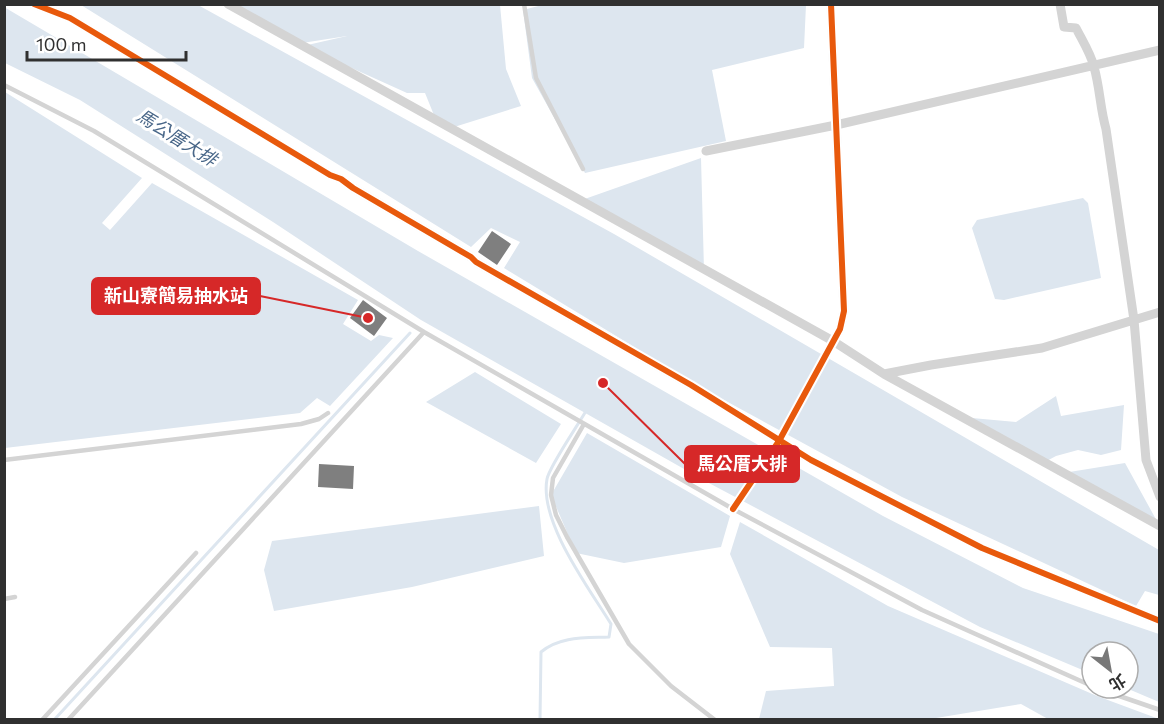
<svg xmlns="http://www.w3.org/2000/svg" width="1164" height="724" viewBox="0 0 1164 724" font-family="Commissioner,'Noto Sans TC',sans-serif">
  <rect width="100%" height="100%" fill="#fff"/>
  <!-- water -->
  <path fill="#dde6ef" d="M546,4L806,5L804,48L712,70L726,141L585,173L532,78L523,10Z
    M81,5H198L614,234L1159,550V595L1145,591L1136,606L902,497L702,388L504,268L520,242L491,228L471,247Z
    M234,5H500L506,69L521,106L451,128L436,120L425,93H407L303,46L347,36L302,43Z
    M4,7L418,251L883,516L1023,588L1159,634V702L1126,688H1128V652H1092V674L980,627L707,482L421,320L273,222L80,100L5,63Z
    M5,92L142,178L102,223L110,230L152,183L358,300L343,324L371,341L379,335L393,338L330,406L317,398L300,413L5,448Z
    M701,158L704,270L579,201Z
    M1083,198L1088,203L1101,278L1004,300L995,299L972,228L977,220Z
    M475,372L561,424L536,463L426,402Z
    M1056,396L1061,416L1124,405L1121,450L1101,455L1078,450L1056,456L1043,463L961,417L1016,422Z
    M587,433L730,516L721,547L624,563L576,553L551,495Z
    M1125,463L1158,523L1057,474Z
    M539,506L544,556L412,587L274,611L264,570L272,541Z
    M740,522L888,606L1097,696L1159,719H1048L1021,704L930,719H759L766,691L834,686L832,648L770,647L730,554Z"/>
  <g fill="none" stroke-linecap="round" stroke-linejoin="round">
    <!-- stream -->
    <path stroke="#dde6ef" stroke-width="3" d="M54,720L410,333
      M540,720L541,652C560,636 585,638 609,637L611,624C589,588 539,522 547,479C549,467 578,425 586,411"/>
  </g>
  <!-- building -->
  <path fill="#7f7f7f" d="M492,231L511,244L497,265L478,252Z
    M363,300L387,318L374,336L350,318Z
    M319,464L354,466L353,489L318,487Z"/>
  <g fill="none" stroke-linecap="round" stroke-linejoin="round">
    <!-- lane -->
    <path stroke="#d4d4d4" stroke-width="4.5" d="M524,4L536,78L583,169
      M4,85L94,131L424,332L733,509L922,610L1092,686
      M584,424L553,478L551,495L556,515L567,537L629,644L671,686L715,720
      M4,460L301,424L319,419L328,413
      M4,599L15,597
      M1096,688L1160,710
      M42,720L196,553
      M68,720L424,332"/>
    <!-- street -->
    <path stroke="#d4d4d4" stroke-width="9" d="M34,4L70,18L330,175L341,179L353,188L471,257L476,262L691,385L811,460L982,548L1160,621
      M228,4L833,341L884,374L1160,526
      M1060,4L1064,27L1076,28C1082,40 1091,54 1094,67C1100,88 1100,108 1106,129L1134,320L1146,460L1160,497
      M706,151L836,125L1160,50
      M884,374L931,365L1042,348L1160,312
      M733,509L779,441L840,329L844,311L831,4"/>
    <defs>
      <path id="cycleway" d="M34,4L70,18L330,175L341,179L353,188L471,257L476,262L691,385L811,460L982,548L1160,621
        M733,509L779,441L840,329L844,311L831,4"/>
    </defs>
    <!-- cycleway casing -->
    <use href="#cycleway" stroke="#fff" stroke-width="10"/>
    <!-- cycleway -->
    <use href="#cycleway" stroke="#e8590c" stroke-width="6"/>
  </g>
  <g text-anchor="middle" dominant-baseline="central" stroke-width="6" stroke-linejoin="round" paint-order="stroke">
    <!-- water labels -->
    <g font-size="18" font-style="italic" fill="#486688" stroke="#fff">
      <text transform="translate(177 137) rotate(32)">馬公厝大排</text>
    </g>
  </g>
  <!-- callouts -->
  <path fill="none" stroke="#d62828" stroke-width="2" d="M368 318L260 296M603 383L685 464"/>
  <g fill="#d62828" stroke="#fff" stroke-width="2">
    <circle cx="368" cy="318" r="6"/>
    <circle cx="603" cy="383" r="6"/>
  </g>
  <g fill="#d62828" stroke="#d62828" stroke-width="2">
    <rect x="92" y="278" width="168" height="36" rx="6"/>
    <rect x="685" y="446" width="114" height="36" rx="6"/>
  </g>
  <g font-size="18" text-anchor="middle" font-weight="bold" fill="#fff">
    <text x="176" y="302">新山寮簡易抽水站</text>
    <text x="742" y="470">馬公厝大排</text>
  </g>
  <!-- border -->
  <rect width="1164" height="724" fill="none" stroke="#303030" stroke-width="12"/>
  <!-- north arrow -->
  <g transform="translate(1110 670) rotate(149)"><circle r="28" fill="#ffffff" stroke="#acacac" stroke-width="1.5"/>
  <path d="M0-4.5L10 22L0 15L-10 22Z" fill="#787878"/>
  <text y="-9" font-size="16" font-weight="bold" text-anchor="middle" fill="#303030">北</text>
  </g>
  <!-- scale -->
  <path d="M27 51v9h159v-9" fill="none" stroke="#303030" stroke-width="3"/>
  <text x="36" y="51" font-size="18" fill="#303030" stroke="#ffffff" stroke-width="4.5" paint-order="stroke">100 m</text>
</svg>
